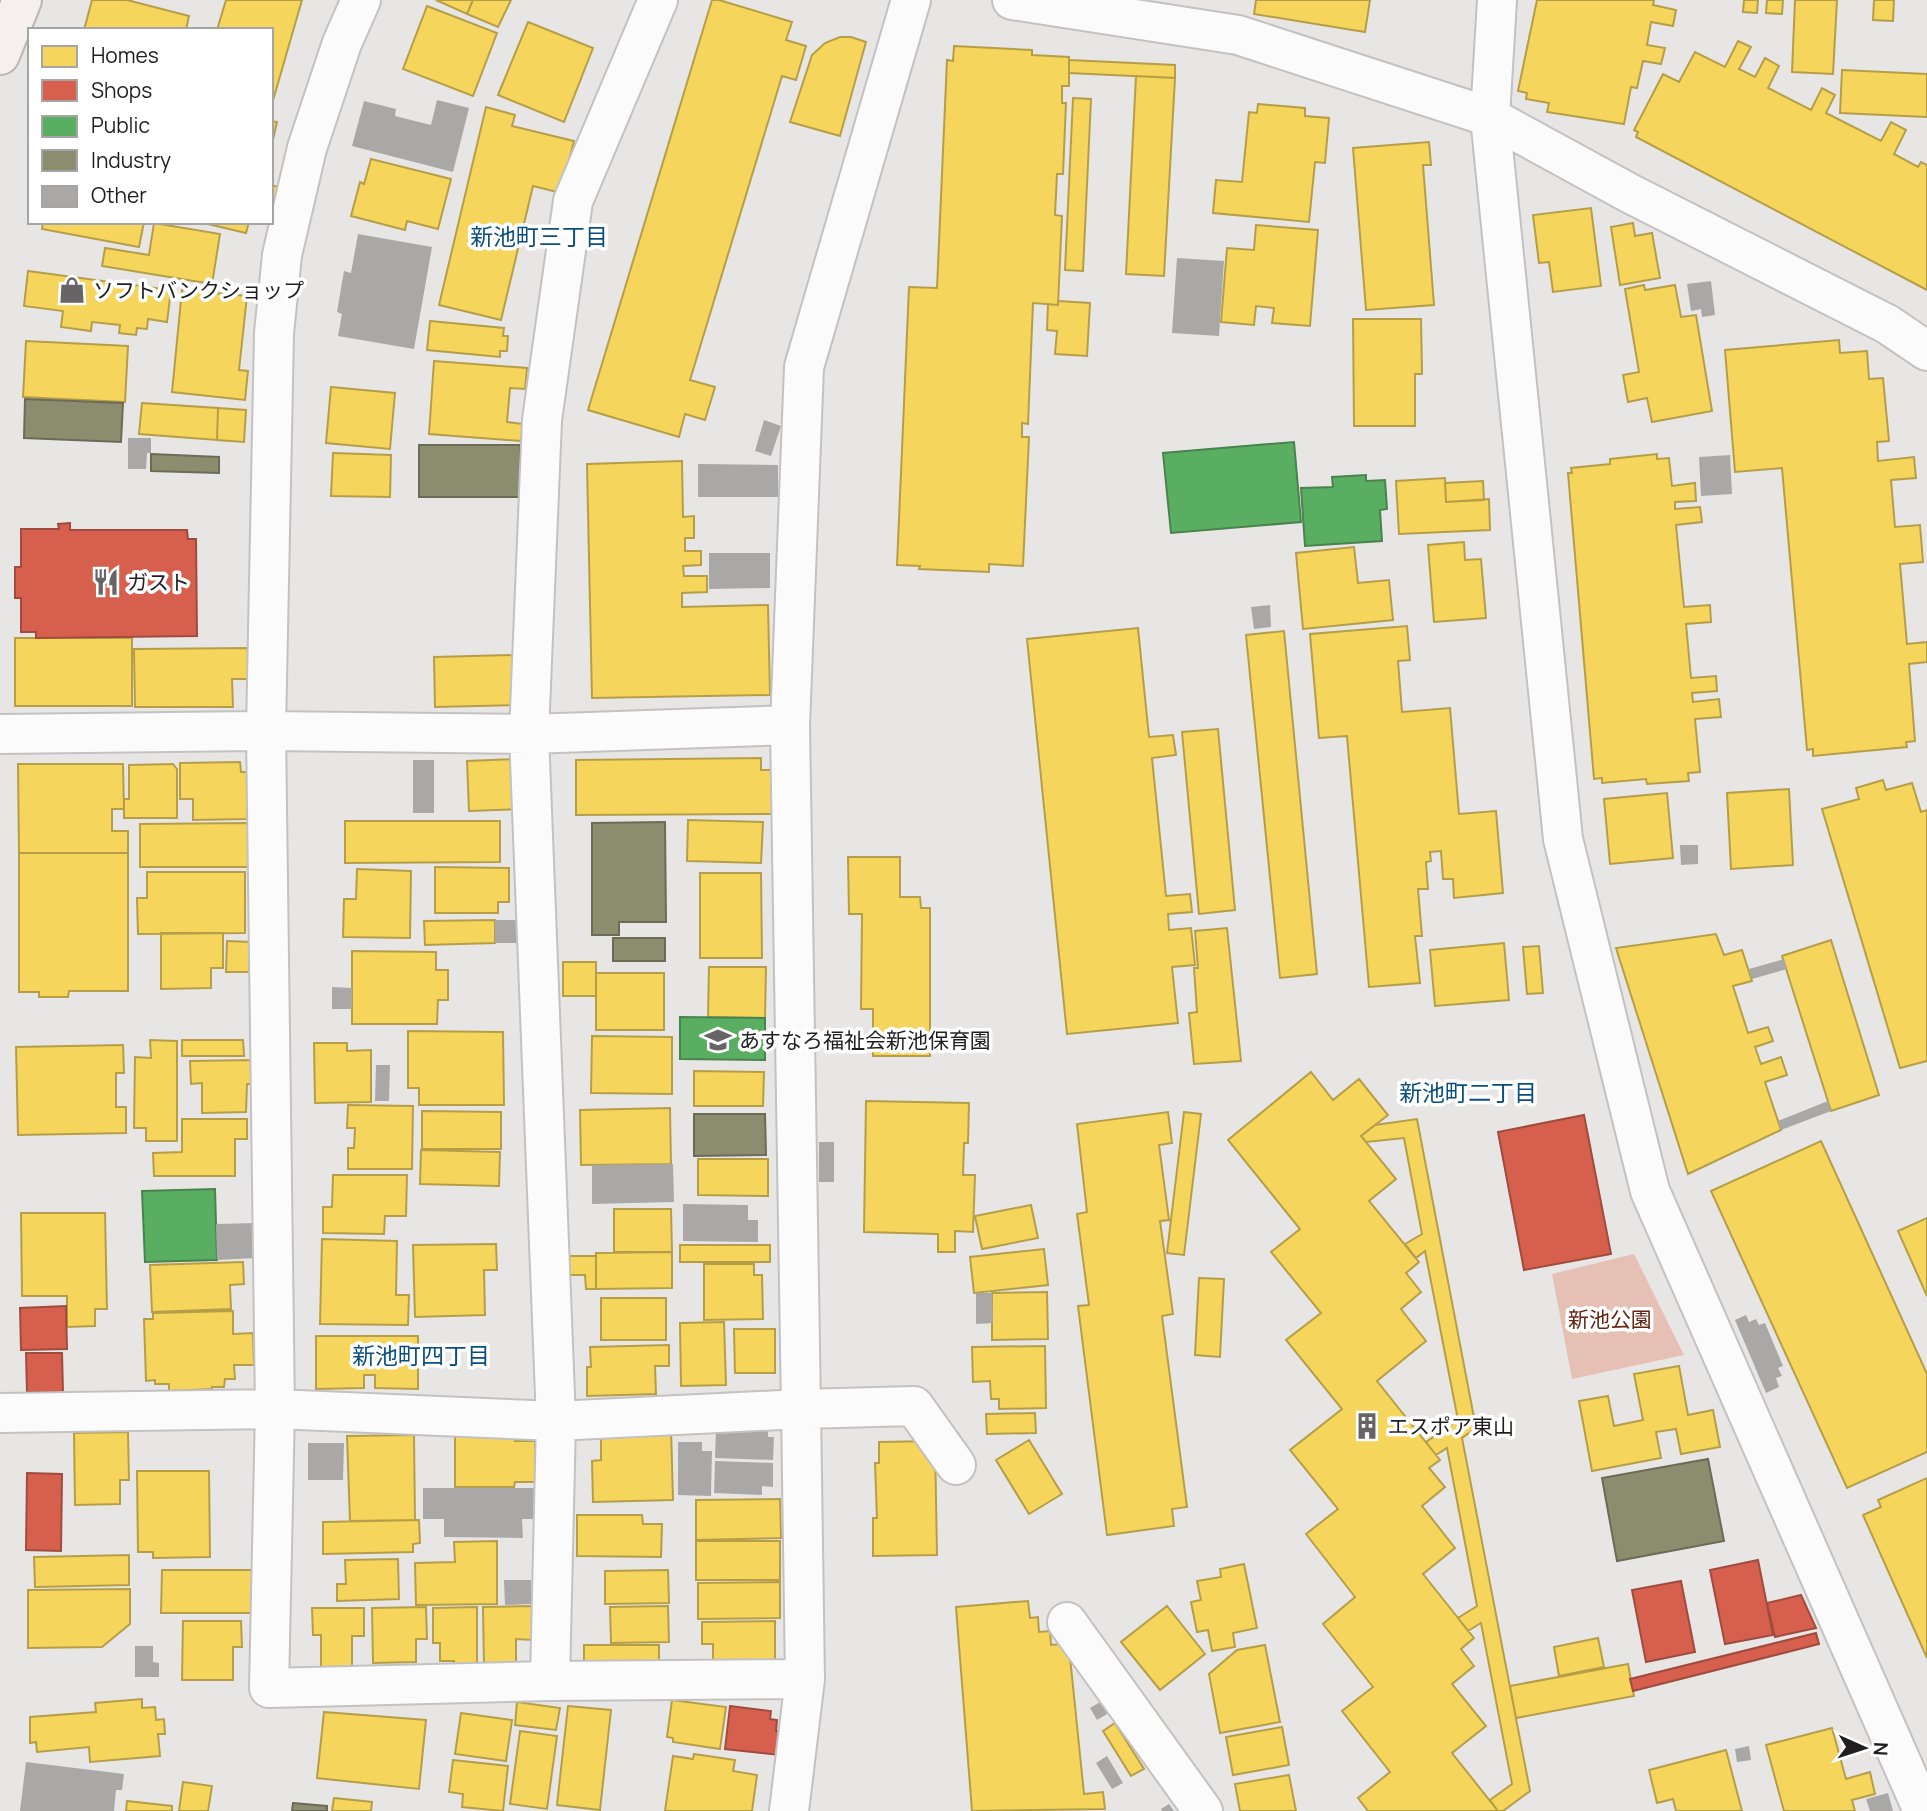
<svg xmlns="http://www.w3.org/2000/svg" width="1927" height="1811" viewBox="0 0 1927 1811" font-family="Manrope,'Noto Sans JP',sans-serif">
  <rect width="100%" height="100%" fill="#e8e6e5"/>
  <!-- green -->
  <path fill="#e7c0b5" d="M1634,1254L1684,1355L1572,1379L1552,1274Z"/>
  <!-- homes -->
  <path fill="#f6d55c" stroke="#b69e49" stroke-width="2" d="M92,0H127L189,16L186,30H84Z
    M226,0H302L272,104L271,30H217Z
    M436,0H473L467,14Z
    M473,0H511L498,27L467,14Z
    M712,0H719L792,22L786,40L806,46L796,80L782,76L690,380L715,387L705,420L685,414L679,437L588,410Z
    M1256,0H1370L1365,32L1254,14Z
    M1537,0H1654L1653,5L1676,10L1673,26L1651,22L1647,45L1665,48L1661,64L1643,61L1637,88L1631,87L1624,124L1547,112L1549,103L1526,99L1527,93L1518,91Z
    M1744,0H1758L1757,13L1743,12Z
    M1767,0H1783L1782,14L1766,13Z
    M1795,0H1837L1833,74L1792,72Z
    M1874,0H1894L1893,21L1873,20Z
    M427,6L497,33L473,96L403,69Z
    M528,22L593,48L564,122L498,95Z
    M840,37H851L866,42L840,136L790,122L812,55L825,43Z
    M1738,41L1751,47L1739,69L1755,77L1765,58L1779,66L1768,88L1811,110L1822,88L1835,95L1826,113L1881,141L1891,122L1906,130L1894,154L1918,167L1921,162L1927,165V290L1636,137L1638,132L1634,130L1663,74L1679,82L1695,52L1725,67Z
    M954,46L1032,50V55L1069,57V86H1062V103H1066L1063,174H1057L1055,215L1062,216L1058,305L1033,303L1028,424L1022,423V437H1029L1023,566L989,564V572L919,569L920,566L897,565L909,287L937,288L947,60L953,61Z
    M1069,60L1175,65V78L1069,73Z
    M1842,70L1927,74V117L1840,113Z
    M1136,76L1175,78L1164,276L1126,274Z
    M1073,98L1091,99L1083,271L1065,270Z
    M1258,104L1305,108V116L1329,118L1325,163L1315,162L1309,222L1213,213L1216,180L1242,182L1249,112L1257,113Z
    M486,107L515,115L512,126L574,141L561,193L533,186L501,320L439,305Z
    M271,121L277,122L271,148Z
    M1429,142L1431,165H1423L1434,305L1366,310L1353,148Z
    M371,159L451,179L438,229L407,221L405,230L351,216L360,182L364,184Z
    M271,185L279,187L273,214H271Z
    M1591,208L1601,286L1553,292L1549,262L1539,263L1533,215Z
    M43,222H144L139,247L42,229Z
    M199,222H249L246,233Z
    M154,223L220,234L212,284L102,266L105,248L149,255Z
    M1633,223L1635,236L1652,233L1660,278L1620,285L1611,227Z
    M1256,225L1318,230L1310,326L1272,323L1274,308L1256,306L1254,325L1221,322L1227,248L1254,250Z
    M28,271L171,290L167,322L148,319L147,329L137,328L136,335L119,333L120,325L92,322L91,331L61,327L63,311L24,306Z
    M1644,285L1645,290L1675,285L1681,317L1696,315L1712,411L1652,422L1647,398L1628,402L1623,375L1639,372L1625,289Z
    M182,290L247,296L239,370L248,371L245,400L172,392Z
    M1058,301L1090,303L1087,356L1055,354L1057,331L1047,330L1048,304L1058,305Z
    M1353,319H1421L1422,374H1415V426H1354Z
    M430,321L504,328L503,336H508L507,351H500V357L427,350Z
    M1839,340L1840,353L1867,351L1869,379L1883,378L1889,441L1877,442L1878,461L1914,457L1916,478L1891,480L1895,527L1920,525L1923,562L1900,564L1907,644L1927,642V662L1909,664L1915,741L1906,742L1907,747L1813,756V749L1807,750L1782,468L1735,472L1725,350Z
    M26,341L128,346L125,402L23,397Z
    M434,361L527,368L525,389L510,388L507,422L523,424L521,441L429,434Z
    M331,387L395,393L390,449L326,443Z
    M142,403L218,408L217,440L139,434Z
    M218,408L246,410L244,442L217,440Z
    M333,453L391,455L390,497L331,496Z
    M1657,454V459L1669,458L1672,486L1695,483L1696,501L1675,502V509L1700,507L1702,522L1676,525L1684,607L1710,605L1711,622L1686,624L1691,678L1716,676L1717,691L1692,693L1693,702L1719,699L1721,717L1695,719L1700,772L1688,773L1689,781L1647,784L1646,779L1602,783V778L1594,779L1568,473H1572L1571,468L1610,464V459Z
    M682,461L683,517L694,516V538H685V551H701V565L683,566L684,576H707V592L682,593V607L768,605L770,695L592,698L587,464Z
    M1445,478L1446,502L1489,499L1490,530L1399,534L1396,481Z
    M1483,481L1484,500L1446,502L1445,483Z
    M1464,542L1465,560L1481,559L1486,618L1434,622L1428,545Z
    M1354,547L1358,583L1389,580L1393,620L1303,629L1296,553Z
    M1407,626L1410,660L1398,661L1402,712L1450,708L1459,814L1496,811L1503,893L1454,898L1453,879H1443L1441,851L1430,852L1431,861L1426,862L1428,889H1418L1422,936H1415L1420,983L1369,987L1347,736L1319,738L1310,634Z
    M1138,628L1149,737L1173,735L1176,755L1152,758L1166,896L1190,894L1192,912L1168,914L1169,930L1191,928L1195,965L1172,967L1178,1023L1067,1034L1027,639Z
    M1284,631L1317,974L1280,978L1246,635Z
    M15,638H132V706H15Z
    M250,648V679H232L233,707H135L134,649Z
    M515,655L516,705L435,707L434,657Z
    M1218,729L1235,910L1199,914L1182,732Z
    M761,758V770H774V814L576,815V760Z
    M518,759L520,809L469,811L467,761Z
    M240,762L241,772H247V819L193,820V799H180V763Z
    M18,764H123L124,809H112V831H128V853H19Z
    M173,764L177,769V818H124V799H129V765Z
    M1883,780L1886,790L1912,783L1921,812L1927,810V1061L1900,1068L1822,809L1859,799L1856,788Z
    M1789,789L1793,865L1731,869L1727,793Z
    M1667,793L1673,858L1610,864L1604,799Z
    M688,820L763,822L761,863L687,861Z
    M345,821H500V862L345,863Z
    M248,823V867H140V824Z
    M19,853H128V991H69L68,997H39V992H19Z
    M848,857H900V897H920L921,908H930V1056H873V1009H861L862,914H849Z
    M435,867L509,868V902H498V913H435Z
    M357,869L411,871L410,938L343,937L344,899H356Z
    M147,872H245V933L138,934L137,898H147Z
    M700,873H761L762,958H700Z
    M495,920V943L425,945L424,921Z
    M1227,928L1241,1061L1194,1064L1189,1013L1197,1012L1194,968H1198L1195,931Z
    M161,933H223V968H211V988L161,989Z
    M1716,934L1724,955L1742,950L1752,981L1733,986L1748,1033L1768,1027L1773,1041L1755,1047L1761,1064L1781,1057L1787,1075L1765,1082L1781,1130L1688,1174L1616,948Z
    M1831,940L1879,1095L1831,1111L1782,956Z
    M227,941L250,942L249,972H226Z
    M1504,943L1509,1000L1435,1006L1430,950Z
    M1539,946L1543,993L1527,994L1523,947Z
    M352,951L436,952V970H448V1000H438L437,1024H352Z
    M563,962H596V996H563Z
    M709,967H766L765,1018L708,1017Z
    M596,973H664V1030H596Z
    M408,1031L503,1032L504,1105H419V1088H408Z
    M592,1036L672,1037V1094L591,1093Z
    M150,1040L177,1041V1141H146V1128H134L135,1057L151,1058Z
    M182,1040H243L244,1056H182Z
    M314,1043H347V1051L371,1050V1102L315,1103Z
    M123,1045L124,1073H116V1107H126V1133L18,1135L16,1047Z
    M255,1060V1084H247L246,1112L202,1113V1083L191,1084L190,1061Z
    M694,1071L764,1072L763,1106H694Z
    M1311,1072L1333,1100L1359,1079L1388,1115L1361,1136L1396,1179L1369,1201L1419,1262L1406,1273L1421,1292L1401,1309L1426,1341L1377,1381L1440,1460L1429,1468L1445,1487L1422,1506L1455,1548L1423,1574L1474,1638L1461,1649L1474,1666L1452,1684L1486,1726L1452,1753L1498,1811H1368L1358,1798L1390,1772L1342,1711L1373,1687L1323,1624L1355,1597L1306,1534L1338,1509L1290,1450L1342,1409L1286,1340L1321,1313L1271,1252L1300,1229L1228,1140Z
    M866,1101L969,1103L968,1143H964L963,1175H975L973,1232L955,1231V1252H938V1234L864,1232Z
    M348,1105L413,1106L412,1169H348V1148H354L355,1128H347Z
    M670,1108L671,1164L581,1165L580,1110Z
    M422,1111L501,1112V1149H422Z
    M1168,1112L1172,1143L1159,1145L1169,1220L1160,1221L1173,1314L1162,1316L1187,1507L1172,1509L1174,1526L1107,1535L1078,1306L1089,1305L1077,1214L1087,1212L1077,1124Z
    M1184,1112L1201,1114L1184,1255L1167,1253Z
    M182,1119H247V1139H235V1176H154L153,1153L182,1152Z
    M1417,1119L1476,1428L1462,1438L1530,1791L1503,1811H1498L1490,1800L1512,1784L1481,1623L1468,1631L1458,1618L1477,1606L1447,1448L1436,1455L1426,1442L1458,1420L1425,1251L1416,1258L1405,1244L1422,1234L1404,1138L1366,1142L1361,1136L1375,1125Z
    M1821,1141L1927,1374V1452L1847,1488L1711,1191Z
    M421,1150L500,1152L499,1186L420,1184Z
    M698,1159H768V1196L698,1195Z
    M333,1175H407L406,1216H385L384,1234L323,1233V1207H332Z
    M1031,1205L1038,1238L982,1249L975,1216Z
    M614,1209H671L672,1252H614Z
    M21,1213H105L107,1309H95V1326L67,1327V1296H22Z
    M1927,1218V1296L1898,1231Z
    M322,1239L397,1241L396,1295H409L408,1325L320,1324Z
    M496,1244L497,1270H484L485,1315L415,1317L413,1245Z
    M680,1245H770V1262H680Z
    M1044,1249L1048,1285L974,1293L970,1257Z
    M672,1252V1288L596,1289V1253Z
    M568,1256H596V1289H586L585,1275H568Z
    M243,1262L244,1284L230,1285L231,1309L152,1312L150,1265Z
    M704,1264H754V1275H762L763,1319L704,1320Z
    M1199,1278L1224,1279L1220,1357L1195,1355Z
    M1047,1292L1048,1339L992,1340V1293Z
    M601,1298H666V1340H601Z
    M233,1311V1334L253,1333L254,1365H234L235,1379H225L224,1387H212V1389L169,1391V1384H155V1380L146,1381L144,1319H153V1313Z
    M724,1322L726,1385L681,1386L680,1323Z
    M734,1329H775V1373H735Z
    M316,1336H418V1389L375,1388V1375H364V1388L316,1389Z
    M669,1345V1366H655L656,1394L587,1396V1367H591L590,1347Z
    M1045,1346L1046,1408L999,1409V1399H991L990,1381L973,1382L972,1347Z
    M1679,1366L1688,1415L1713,1410L1720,1447L1681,1454L1676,1429L1656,1432L1661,1458L1592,1471L1579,1401L1608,1396L1614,1426L1643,1420L1634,1374Z
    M1035,1413L1036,1433L987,1434L986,1414Z
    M671,1428L673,1500L593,1502L592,1461L601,1460V1431Z
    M128,1432L129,1480H120V1504L75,1505L74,1433Z
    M455,1433H515V1441H535L536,1482H515L514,1487H455Z
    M414,1435L415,1520L350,1521L347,1436Z
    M1029,1440L1062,1494L1029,1514L996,1460Z
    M935,1441L937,1555L873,1556V1518H877L875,1463H879V1442Z
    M137,1471H209L210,1557L153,1558V1552H138Z
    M1927,1478V1658L1863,1515L1881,1507L1878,1500Z
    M780,1499L781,1538L696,1540V1500Z
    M577,1515H642L643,1524H662L661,1557L577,1556Z
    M419,1520L420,1543L413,1544V1552L323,1554V1522Z
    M497,1541V1604L416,1605L415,1563L455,1562L454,1542Z
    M696,1541H780V1580H696Z
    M129,1555V1585L35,1587L34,1557Z
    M398,1559L399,1599L337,1601V1584H346L345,1560Z
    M1244,1564L1257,1628L1233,1633L1235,1647L1212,1651L1208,1630L1197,1632L1191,1602L1201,1600L1197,1581L1221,1577L1220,1569Z
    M162,1570H254V1613H161Z
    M668,1570L669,1603L605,1604V1571Z
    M780,1582V1618L698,1619V1583Z
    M130,1589V1624L102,1647L28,1648V1590Z
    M1028,1601L1030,1618L1038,1617L1039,1632L1050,1631L1051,1645L1062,1644L1070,1657L1084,1794L1103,1792L1105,1809L972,1811L956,1607Z
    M532,1606V1640L516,1639V1667H484L483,1607Z
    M668,1606L669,1642L611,1643L610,1607Z
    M1167,1606L1205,1654L1160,1690L1121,1642Z
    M426,1607L427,1639H416V1662L373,1663L372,1608Z
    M477,1607V1668H454V1661H440V1643H433V1608Z
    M312,1608H364V1636H352V1672H321V1635H313Z
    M183,1621H241L242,1647H233V1680H182Z
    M775,1621V1661L713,1670V1644H702V1622Z
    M1598,1638L1604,1667L1559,1676L1554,1647Z
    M584,1645H659V1670H584Z
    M1265,1645L1280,1722L1220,1733L1209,1674L1237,1650Z
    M1628,1664L1634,1696L1516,1718L1510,1686Z
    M142,1699V1708L155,1707L156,1720L164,1719L165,1734H158L160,1756L90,1762L89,1747L37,1752L36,1742L30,1743V1717L96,1712L95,1703Z
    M672,1700L726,1707L720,1749L673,1742V1738L667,1737Z
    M517,1702L560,1708L556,1730L515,1725Z
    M568,1706L611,1710L600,1810L557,1805Z
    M324,1712L426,1720L419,1789L317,1778Z
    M461,1713L512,1720L506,1761L455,1754Z
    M1115,1723L1144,1769L1131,1776L1103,1731Z
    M1282,1727L1289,1765L1233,1775L1226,1737Z
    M1832,1728L1846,1779L1870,1772L1875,1794L1852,1800L1855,1811H1784L1766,1745Z
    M520,1731L557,1736L547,1809L510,1804Z
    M1726,1750L1742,1811H1676L1673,1799L1657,1803L1649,1770Z
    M694,1754L735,1760L733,1771L757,1775L752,1811H665L673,1756L693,1759Z
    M453,1760L508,1766L503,1811L462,1807L463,1794L449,1792Z
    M1289,1775L1296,1811H1240L1235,1784Z
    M183,1782L212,1786L208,1811H179Z
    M334,1798L372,1802L371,1811H332Z
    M127,1801L172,1806V1811H126Z"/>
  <!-- shops -->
  <path fill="#d6604d" stroke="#9f4c3f" stroke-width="2" d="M70,523V530H187L188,539H196L197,636L36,638V632H21V598H15V567H21V529H59L58,524Z
    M1584,1115L1611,1254L1524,1270L1498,1132Z
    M66,1306L67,1349L21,1350L20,1308Z
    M26,1353H62L63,1392H27Z
    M27,1473L62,1474L61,1551L26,1550Z
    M1758,1560L1773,1635L1725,1644L1710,1570Z
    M1681,1581L1695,1652L1646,1662L1632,1590Z
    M1801,1595L1816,1628L1775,1637L1767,1603Z
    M1816,1633L1819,1644L1633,1691L1630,1679Z
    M730,1706L771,1711L770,1719L777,1720L776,1731H782L779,1755L725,1749Z"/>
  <!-- public -->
  <path fill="#5aae61" stroke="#49834d" stroke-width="2" d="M1294,442L1301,522L1171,533L1163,453Z
    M1366,475V481L1385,480L1387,509L1380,510L1382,541L1305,546L1301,488L1333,487L1332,477Z
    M680,1017L765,1018V1060L680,1059Z
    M215,1189L217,1260L145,1262L142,1191Z"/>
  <!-- industry -->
  <path fill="#8c8c6e" stroke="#6c6b56" stroke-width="2" d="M25,399L123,403L121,442L24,438Z
    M419,445H520V497H419Z
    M151,454L219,457V473L151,471Z
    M665,822L666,922H619V935H592V823Z
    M613,938H665V961H613Z
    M694,1114H765L766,1155L694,1156Z
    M1708,1459L1724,1541L1617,1561L1602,1478Z
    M293,1803L327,1806V1811H292Z"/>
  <!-- building -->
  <path fill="#a9a8a7" d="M437,100L469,108L453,172L352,146L364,101L396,109L395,116L431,125Z
    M358,234L432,247L414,349L338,336L342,314L337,312L344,271L351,273Z
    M1177,258L1224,261L1219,336L1172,333Z
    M1711,281L1715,315L1702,317L1701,309L1691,311L1687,284Z
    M764,420L781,426L771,456L755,451Z
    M128,438H151V453H147L146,469H128Z
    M1730,455L1732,494L1701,496L1699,457Z
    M698,464L778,465V497H698Z
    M709,553H770V588L709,589Z
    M1270,605L1271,627L1254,629L1251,607Z
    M413,760H434V813H413Z
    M1680,845H1698V864L1681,865Z
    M495,920H524V943H495Z
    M1784,959L1787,969L1752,979L1749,969Z
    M332,987L352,988V1009H332Z
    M376,1065H390L389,1101H375Z
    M1828,1101L1831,1111L1781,1130L1778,1121Z
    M819,1142H834V1182H819Z
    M673,1164L674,1202L592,1204V1165Z
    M683,1204L748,1205V1220H758V1242L683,1241Z
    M256,1223L257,1258L217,1260L216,1224Z
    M976,1293H992L993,1323L976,1324Z
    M1746,1315L1749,1322L1756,1319L1759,1325L1765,1323L1783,1366L1778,1368L1782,1376L1776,1378L1779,1387L1766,1393L1735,1320Z
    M716,1429L768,1431V1437H774L773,1460L715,1458Z
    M678,1442H702V1451H712L711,1496L678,1495Z
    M308,1443H344L343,1480H308Z
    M715,1461L773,1463V1487L762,1486V1495L714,1493Z
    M423,1488H539V1519H522L523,1538L444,1537V1519H423Z
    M504,1580H531V1604L505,1605Z
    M135,1646H153V1662L159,1663V1677H135Z
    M1102,1701L1109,1713L1097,1720L1090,1708Z
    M1749,1746L1751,1760L1737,1762L1735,1749Z
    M1107,1756L1123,1783L1112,1789L1096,1763Z
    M26,1762L124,1774L122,1790H116L114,1811H20Z
    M1888,1793L1893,1811H1870L1866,1799Z
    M1169,1804L1174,1811H1162L1161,1809Z"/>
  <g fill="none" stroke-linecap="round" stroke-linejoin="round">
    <defs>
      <path id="minor" d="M361,0L342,43L307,148L282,255L274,333L266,731L275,1409L269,1688L550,1681L805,1679L789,1811
        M911,0L804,367L790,725L801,1409L914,1406L956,1465
        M1012,0L1238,35L1490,117L1563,839L1650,1191L1923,1811
        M1497,0L1490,117L1631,194L1887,324L1927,351
        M0,734L266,731L529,734L790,725
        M0,1413L275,1409L556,1421L801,1409L805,1679
        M1067,1622L1203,1811
        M550,1681L556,1421L529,734L542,420L573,201L658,0"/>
      <path id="primary" d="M0,55L22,0"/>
    </defs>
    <!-- minor casing -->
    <use href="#minor" stroke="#c3c1c1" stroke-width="42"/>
    <!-- primary casing -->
    <use href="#primary" stroke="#bdb4b1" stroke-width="42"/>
    <!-- minor -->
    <use href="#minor" stroke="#fcfbfb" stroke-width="38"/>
    <!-- primary -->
    <use href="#primary" stroke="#f5f0ee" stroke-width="38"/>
  </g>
  <!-- icons -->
  <defs>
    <symbol id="shop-bare" viewBox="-9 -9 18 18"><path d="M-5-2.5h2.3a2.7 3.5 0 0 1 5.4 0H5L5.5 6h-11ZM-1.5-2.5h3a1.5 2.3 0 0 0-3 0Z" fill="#666464" stroke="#fff" stroke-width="2.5" paint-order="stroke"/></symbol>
    <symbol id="restaurant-bare" viewBox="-9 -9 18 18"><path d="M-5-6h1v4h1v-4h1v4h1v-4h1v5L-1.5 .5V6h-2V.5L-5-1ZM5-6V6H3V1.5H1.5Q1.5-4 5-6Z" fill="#666464" stroke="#fff" stroke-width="2.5" paint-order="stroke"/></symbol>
    <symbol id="school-bare" viewBox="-9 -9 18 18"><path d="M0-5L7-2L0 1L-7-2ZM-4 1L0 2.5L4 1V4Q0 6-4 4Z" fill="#666464" stroke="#fff" stroke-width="2.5" paint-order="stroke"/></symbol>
    <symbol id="building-bare" viewBox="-9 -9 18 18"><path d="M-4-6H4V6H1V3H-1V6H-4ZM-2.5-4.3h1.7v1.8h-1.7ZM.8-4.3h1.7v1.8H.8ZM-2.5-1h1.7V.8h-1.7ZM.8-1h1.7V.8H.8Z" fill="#666464" stroke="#fff" stroke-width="2.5" paint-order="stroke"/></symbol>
  </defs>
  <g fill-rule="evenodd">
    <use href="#shop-bare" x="53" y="271" width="38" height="38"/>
    <use href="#restaurant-bare" x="87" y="563" width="38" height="38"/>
    <use href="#school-bare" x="699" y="1021" width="38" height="38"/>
    <use href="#building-bare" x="1348" y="1407" width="38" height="38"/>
  </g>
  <g text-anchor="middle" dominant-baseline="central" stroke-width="7" stroke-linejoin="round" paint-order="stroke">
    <!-- poi labels -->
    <g font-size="21" fill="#201e1e" stroke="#fff" text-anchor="start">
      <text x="93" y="290">ソフトバンクショップ</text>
      <text x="127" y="582">ガスト</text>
      <text x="739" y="1040">あすなろ福祉会新池保育園</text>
      <text x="1388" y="1426">エスポア東山</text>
    </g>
    <!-- park labels -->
    <g font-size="21" fill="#662310" stroke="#fff">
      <text x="1610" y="1319">新池公園</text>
    </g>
    <!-- neighbourhood labels -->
    <g font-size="23" fill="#094e7d" stroke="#fff">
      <text x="539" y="236">新池町三丁目</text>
      <text x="1468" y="1092">新池町二丁目</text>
      <text x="421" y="1355">新池町四丁目</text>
    </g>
  </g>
  <!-- legend -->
  <rect x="28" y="28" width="245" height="196" fill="#ffffff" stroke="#a6a5a5" stroke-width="2"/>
  <rect x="42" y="46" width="35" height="21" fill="#f6d55c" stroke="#a6a5a5" stroke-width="2"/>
  <text x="91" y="63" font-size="21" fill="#201e1e">Homes</text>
  <rect x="42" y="80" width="35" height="21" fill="#d6604d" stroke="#a6a5a5" stroke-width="2"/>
  <text x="91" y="98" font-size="21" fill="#201e1e">Shops</text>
  <rect x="42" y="116" width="35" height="21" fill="#5aae61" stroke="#a6a5a5" stroke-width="2"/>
  <text x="91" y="133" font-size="21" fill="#201e1e">Public</text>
  <rect x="42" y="150" width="35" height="21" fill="#8c8c6e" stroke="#a6a5a5" stroke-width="2"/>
  <text x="91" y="168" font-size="21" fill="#201e1e">Industry</text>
  <rect x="42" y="186" width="35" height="21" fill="#a9a8a7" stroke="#a6a5a5" stroke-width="2"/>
  <text x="91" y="203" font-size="21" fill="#201e1e">Other</text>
  <!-- north arrow -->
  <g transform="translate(1864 1748) rotate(93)" stroke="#ffffff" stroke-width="5" paint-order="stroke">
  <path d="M0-5L12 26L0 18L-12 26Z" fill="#201e1e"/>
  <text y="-10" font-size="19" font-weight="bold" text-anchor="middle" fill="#201e1e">N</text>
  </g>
</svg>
